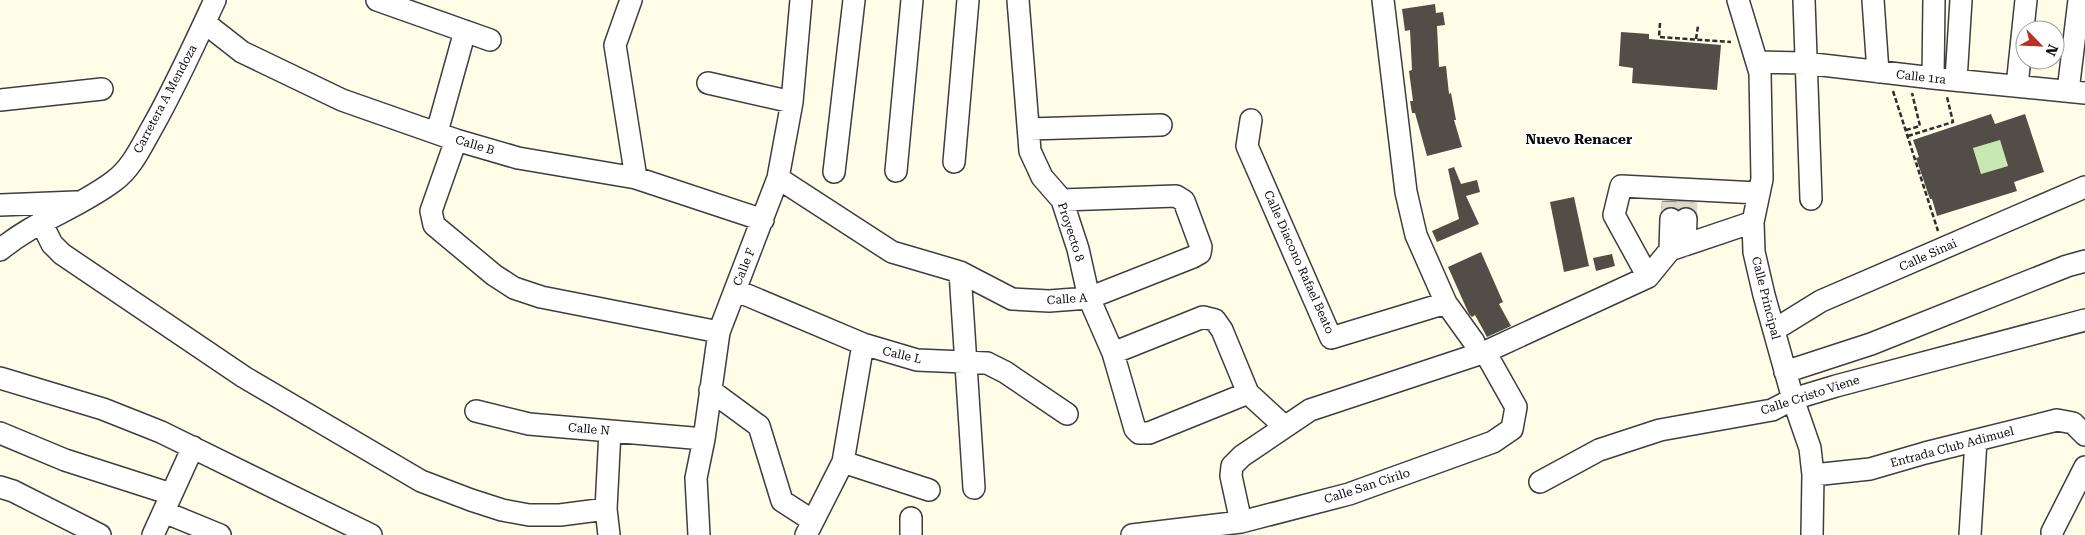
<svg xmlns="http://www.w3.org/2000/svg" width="2085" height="535" viewBox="0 0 2085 535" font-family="'Roboto Serif',serif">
  <rect width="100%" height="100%" fill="#fffde8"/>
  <!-- green -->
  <path fill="#c8e8b3" d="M2000,140L2008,166L1981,174L1973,148Z"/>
  <!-- building -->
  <path fill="#534d47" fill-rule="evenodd" d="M1435,4L1436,13L1443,12L1445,25L1437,26L1439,67L1446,66L1449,94L1451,93L1456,120H1454L1462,147L1427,156L1415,113H1412L1410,101H1413L1409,71L1412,70L1410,30L1405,31L1402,9Z
    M1621,32L1649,34V39L1721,45L1717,90L1632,83L1633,68L1619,66Z
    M1991,114L1995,124L2025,114L2044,172L2014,182L2017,191L1937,216L1932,199H1930L1916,158L1919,157L1913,140ZM2000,140L2008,166L1981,174L1973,148Z
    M1454,167L1461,184L1477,180L1480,192L1466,196L1479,224L1437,242L1432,231L1459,219L1448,169Z
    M1574,197L1589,266L1564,272L1550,202Z
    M1662,201L1694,202L1693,209L1686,207L1679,209L1671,207L1661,212Z
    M1481,252L1503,302L1499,304L1511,326L1487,337L1475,315L1472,317L1469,314L1448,267Z
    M1612,254L1615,266L1596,271L1593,258Z"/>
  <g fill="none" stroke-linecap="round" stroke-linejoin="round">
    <!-- minor-tunnel -->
    <path stroke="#dad9c7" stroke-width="21" stroke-dasharray="21 11" stroke-linecap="butt" d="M1671,219L1672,202
      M1686,219L1687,202"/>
    <defs>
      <path id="minor" d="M377,0L490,40
        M631,0L615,45L636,178
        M1018,0L1030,151L1042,177L1062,200L1078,249L1089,298L1113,353L1135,429L1139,433H1149L1248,393
        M1738,0L1760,73L1762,179L1753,222L1754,252L1764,295L1793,399L1810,448L1813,475L1812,535
        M1804,0L1811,199
        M1873,0L1878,72
        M205,23L242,52L342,100L456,140L518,158L636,178L763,220
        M1758,62L1805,63L1933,78L2085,93
        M1933,78L1934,0
        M1956,80L1961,0
        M708,83L792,102
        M2017,86L2026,0
        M2068,91L2079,0
        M0,100L102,89
        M1251,120L1247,146L1331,338L1446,303L1416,235L1406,192L1383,0
        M1029,129L1161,125
        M437,132L465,31
        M456,140L431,211L434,225L494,275L514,288L541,297L719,332
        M954,162L968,0
        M896,171L912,0
        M834,172L854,0
        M778,178L892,252L960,272L1012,299L1049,301L1089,298L1193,257L1200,253L1201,247L1184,201L1176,196L1062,200
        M0,205L76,202
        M41,222L52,244L62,254L244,377L421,481L471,500L502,510L529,515H560L606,509
        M1685,245L1686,219
        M0,250C36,220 77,209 114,181C132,168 142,145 153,126C176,85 195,43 215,0
        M1670,250L1671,219
        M960,272L974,488
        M1648,277L1614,215L1621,186L1758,193
        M735,290L863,344L917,360L987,363L1005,372L1067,414
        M1446,303L1474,342
        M1774,330L1821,301L2085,187
        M1113,353L1203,317L1215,320L1222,330L1248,393L1284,426
        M1785,372L1871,344L2067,266L2085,261
        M0,378L103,409L161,432L371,535
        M710,390L759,426L782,501L813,521
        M476,411L529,424L704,439
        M0,433L65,460L171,494
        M843,462L929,490
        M1813,475L1870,469L1925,453L2057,420L2073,423L2085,435
        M1540,482L1599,450L1660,430L1772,410L1793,399L1836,386L2085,320
        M0,487L13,491L100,535
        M164,512L220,535
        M1241,522L1231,476L1232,466L1242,456L1310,410L1485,352L1648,277L1670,250L1753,222
        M2052,532L2085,467
        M153,535L193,447
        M609,535L606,509L610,431
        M699,535L696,478L704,439L719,332L778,178L792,102L801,0
        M806,535L843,462L863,344
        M911,535V518
        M1132,535L1241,522L1349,494L1493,442L1512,429L1516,407L1485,352
        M1970,535L1976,441"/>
    </defs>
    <!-- minor casing -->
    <use href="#minor" stroke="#3e3e3e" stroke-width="24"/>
    <!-- path -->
    <path stroke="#2d2d2d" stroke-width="2.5" stroke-dasharray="5 2.5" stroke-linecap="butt" d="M1660,23L1659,37L1731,42
      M1696,39L1698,26
      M1893,91L1938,231
      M1906,130L1920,126L1912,93
      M1908,136L1953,122L1947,97"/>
    <!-- minor -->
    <use href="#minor" stroke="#fff" stroke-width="21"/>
  </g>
  <g text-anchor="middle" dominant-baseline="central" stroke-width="5" stroke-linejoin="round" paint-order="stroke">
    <!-- street labels -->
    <g font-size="12" fill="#0b0b0b" stroke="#fff">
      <text transform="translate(1921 77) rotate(6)">Calle 1ra</text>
      <text transform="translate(165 99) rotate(-62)">Carretera A Mendoza</text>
      <text transform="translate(475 145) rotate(17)">Calle B</text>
      <text transform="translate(1071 232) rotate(72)">Proyecto 8</text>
      <text transform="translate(1928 255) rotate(-24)">Calle Sinai</text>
      <text transform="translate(1299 262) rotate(66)">Calle Diacono Rafael Beato</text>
      <text transform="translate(744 267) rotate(-68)">Calle F</text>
      <text transform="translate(1766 298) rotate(76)">Calle Principal</text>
      <text transform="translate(1067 299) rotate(-4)">Calle A</text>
      <text transform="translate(902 355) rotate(13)">Calle L</text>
      <text transform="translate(1810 395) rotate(-18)">Calle Cristo Viene</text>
      <text transform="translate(589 429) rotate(5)">Calle N</text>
      <text transform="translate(1952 447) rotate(-15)">Entrada Club Adimuel</text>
      <text transform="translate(1367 486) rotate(-18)">Calle San Cirilo</text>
    </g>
    <!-- neighbourhood labels -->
    <g font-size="14" font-weight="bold" fill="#0b0b0b" stroke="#fff">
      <text x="1579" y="139">Nuevo Renacer</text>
    </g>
  </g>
  <!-- north arrow -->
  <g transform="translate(2040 45) rotate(114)"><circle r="24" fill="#ffffff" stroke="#9d9d9d"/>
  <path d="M0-4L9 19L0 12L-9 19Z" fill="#b93024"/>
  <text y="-8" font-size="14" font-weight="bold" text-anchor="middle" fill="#0b0b0b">N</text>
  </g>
</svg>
